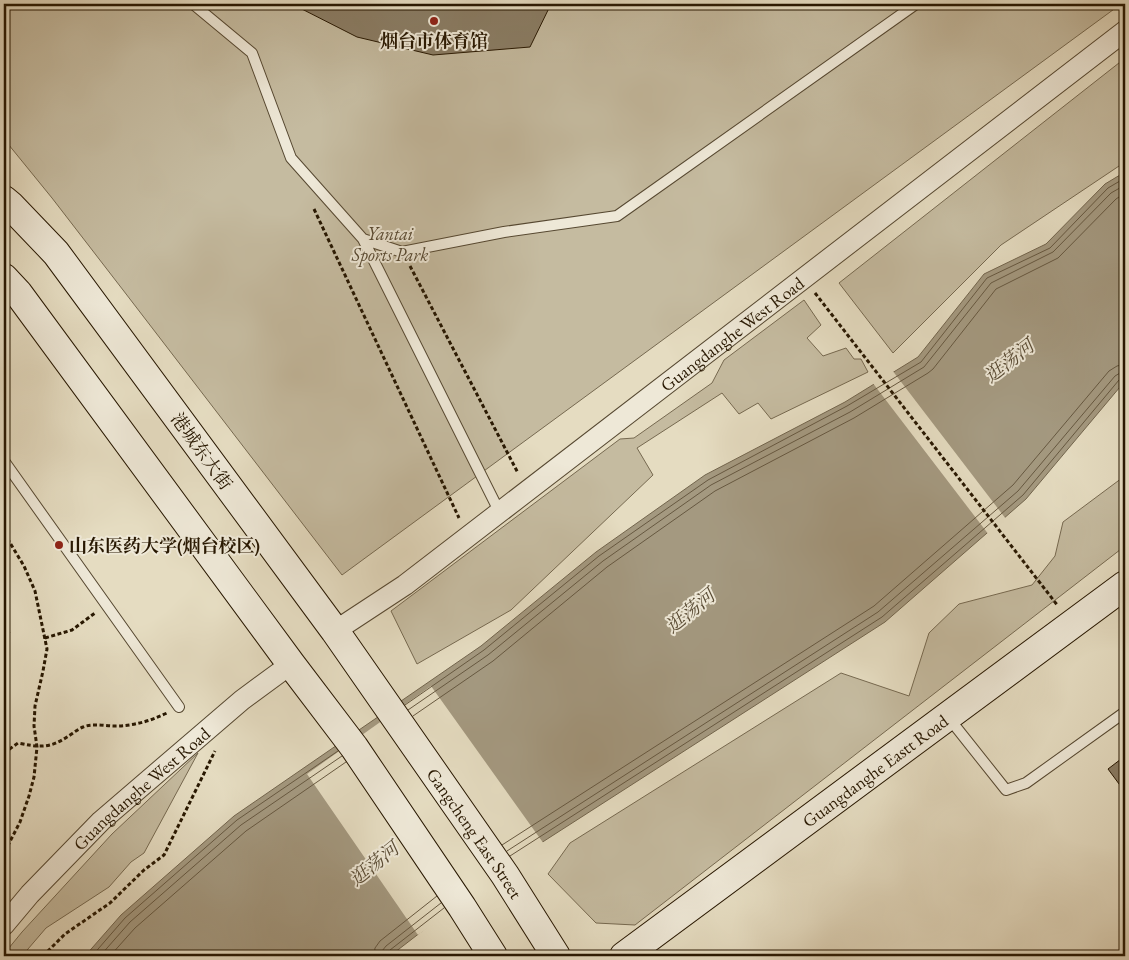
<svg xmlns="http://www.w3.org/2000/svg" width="1129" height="960" viewBox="0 0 1129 960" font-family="'EB Garamond','Noto Serif SC',serif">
  <rect width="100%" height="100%" fill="#e5dcc1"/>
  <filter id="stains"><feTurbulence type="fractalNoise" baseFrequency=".004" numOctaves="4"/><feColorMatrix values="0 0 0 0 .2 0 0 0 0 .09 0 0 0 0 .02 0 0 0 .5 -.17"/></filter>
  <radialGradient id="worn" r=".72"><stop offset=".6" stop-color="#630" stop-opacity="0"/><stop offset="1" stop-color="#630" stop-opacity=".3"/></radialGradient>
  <!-- green -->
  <path fill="#c5bba0" stroke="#766950" d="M4,4H1121L342,575L123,290L52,198L4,139Z
    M1124,59L1125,61V162L1001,245L893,353L839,283Z
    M804,300L821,325L807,338L823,356L846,348L854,359H861L868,372L771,419L758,403L739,414L722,393L637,448L653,475L511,610L417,664L391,611L620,439L634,438L712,383L724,360Z
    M1122,478H1125V546L635,925L596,923L548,874L570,843L841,673L909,696L929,633L959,604L1032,585L1055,556L1063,522Z
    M198,753L144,853L131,862L109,887L46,928L22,956H4V954L22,932L112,834Z"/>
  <!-- water -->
  <path fill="#a49980" stroke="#72654d" d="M1125,172V381L1026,499L885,622L513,861L390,956H85L121,915L234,816L481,646L596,552L705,475L845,402L918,357L984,274L1046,244L1105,184Z"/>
  <!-- pier -->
  <path fill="#e5dcc1" d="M892,370L1006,519L989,535L872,382Z
    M431,686L544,844L514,863L455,909L418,935L307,774Z"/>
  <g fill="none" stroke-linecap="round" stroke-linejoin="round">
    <!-- shore -->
    <path stroke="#665840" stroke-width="1" d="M405,705L484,650L599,556L708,480L847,406L921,362L987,278L1050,248L1108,188L1125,178
      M408,710L488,655L603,561L711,485L850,412L924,367L991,283L1053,252L1111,193L1125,185
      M413,716L493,661L607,567L715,491L854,418L928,373L933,369L996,289L1058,258L1116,199L1125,193
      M502,845L874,606L1013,485L1109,371L1117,366L1125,364
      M507,851L878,612L1018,491L1115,376L1120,373L1125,372
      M510,856L882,617L1023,495L1119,380L1125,378
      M92,956L125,918L237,820L338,751
      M100,956L130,922L241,825L342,756
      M110,956L135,928L246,831L346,762
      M374,956L375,948L380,941L437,896
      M382,956V951L386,946L441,903
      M388,956L390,950L444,908"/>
  </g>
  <!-- building -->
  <path fill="#8a7d65" stroke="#271701" d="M292,4H551L530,47L433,55L357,37Z
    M4,626L10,632L4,640Z
    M1125,756V792L1108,769Z"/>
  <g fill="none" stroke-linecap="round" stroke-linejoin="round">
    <defs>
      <path id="lane" d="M193,4L252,53L291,158L363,239L402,252L504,232L617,216L916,4
        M363,239L500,513
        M4,461L179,707
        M948,717L1006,790L1026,783L1125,712"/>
      <g id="street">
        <path id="s1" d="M335,631L405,585L1125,31"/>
        <path id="s2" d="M4,925L30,894L101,821L242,700L291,664"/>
      </g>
      <g id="secondary">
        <path id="s3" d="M4,200L10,205L56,253L335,631L505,875L556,956"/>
        <path d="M4,278L18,293L291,664L354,747L462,907L493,956"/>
        <path id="s4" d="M624,956L1125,585"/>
      </g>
    </defs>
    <!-- lane casing -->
    <use href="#lane" stroke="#564831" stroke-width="12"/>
    <!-- street casing -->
    <use href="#street" stroke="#564831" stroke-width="22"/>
    <!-- secondary casing -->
    <use href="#secondary" stroke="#271701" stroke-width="30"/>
    <!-- path -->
    <path stroke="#271701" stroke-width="3" stroke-dasharray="4 2.5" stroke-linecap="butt" d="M314,209L459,518
      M410,266L518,473
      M815,293L1058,606
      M4,533L24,566L35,591L47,649L43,671L35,706L34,726L37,747L34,777L29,796L20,822L4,853
      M45,638L72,630L95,613
      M4,753L18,743C38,747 49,749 67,737C72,734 78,729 83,727C93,723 104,726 114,726C134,726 150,721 167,713
      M43,956L65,934L110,903L144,870L164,855L215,751"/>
    <!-- lane -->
    <use href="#lane" stroke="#eee8d7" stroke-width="10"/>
    <!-- street -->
    <use href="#street" stroke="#eee8d7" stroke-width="20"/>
    <!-- secondary -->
    <use href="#secondary" stroke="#eee8d7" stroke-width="28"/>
  </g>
  <!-- markers -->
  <g fill="#8f2418" stroke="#eee8d7" stroke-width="2">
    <circle cx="434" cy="21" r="5"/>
    <circle cx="59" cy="545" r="5"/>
  </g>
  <g text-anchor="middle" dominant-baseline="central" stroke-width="4" stroke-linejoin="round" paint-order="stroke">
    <!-- poi labels -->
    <g font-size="18" font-weight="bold" fill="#271701" stroke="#eee8d7">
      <text x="434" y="40">烟台市体育馆</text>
      <text x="69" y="545" text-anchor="start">山东医药大学(烟台校区)</text>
    </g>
    <!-- park labels -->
    <g font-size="18" font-style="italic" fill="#564831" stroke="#eee8d7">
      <text x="390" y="233">Yantai<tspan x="390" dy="21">Sports Park</tspan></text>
    </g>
    <!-- street labels -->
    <g font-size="18" fill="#271701" stroke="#eee8d7">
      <text stroke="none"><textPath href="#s1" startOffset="496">Guangdanghe West Road</textPath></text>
      <text transform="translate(202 451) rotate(54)">港城东大街</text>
      <text stroke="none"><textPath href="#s4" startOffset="312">Guangdanghe Eastt Road</textPath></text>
      <text stroke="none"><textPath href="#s2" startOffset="194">Guangdanghe West Road</textPath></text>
      <text stroke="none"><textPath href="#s3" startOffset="790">Gangcheng East Street</textPath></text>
    </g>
    <!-- water labels -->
    <g font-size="19" font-style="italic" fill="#594b34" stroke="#eee8d7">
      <text transform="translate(1009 361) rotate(-38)">逛荡河</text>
      <text transform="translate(690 611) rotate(-39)">逛荡河</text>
      <text transform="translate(374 864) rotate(-39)">逛荡河</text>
    </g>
  </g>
  <!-- margin -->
  <rect width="1129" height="960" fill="none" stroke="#e5dcc1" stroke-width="20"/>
  <rect x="5" y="5" width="1119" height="950" fill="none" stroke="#271701" stroke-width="2.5"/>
  <rect x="10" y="10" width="1109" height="940" fill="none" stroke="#271701"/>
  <rect width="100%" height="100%" filter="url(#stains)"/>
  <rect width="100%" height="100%" fill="url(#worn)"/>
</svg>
